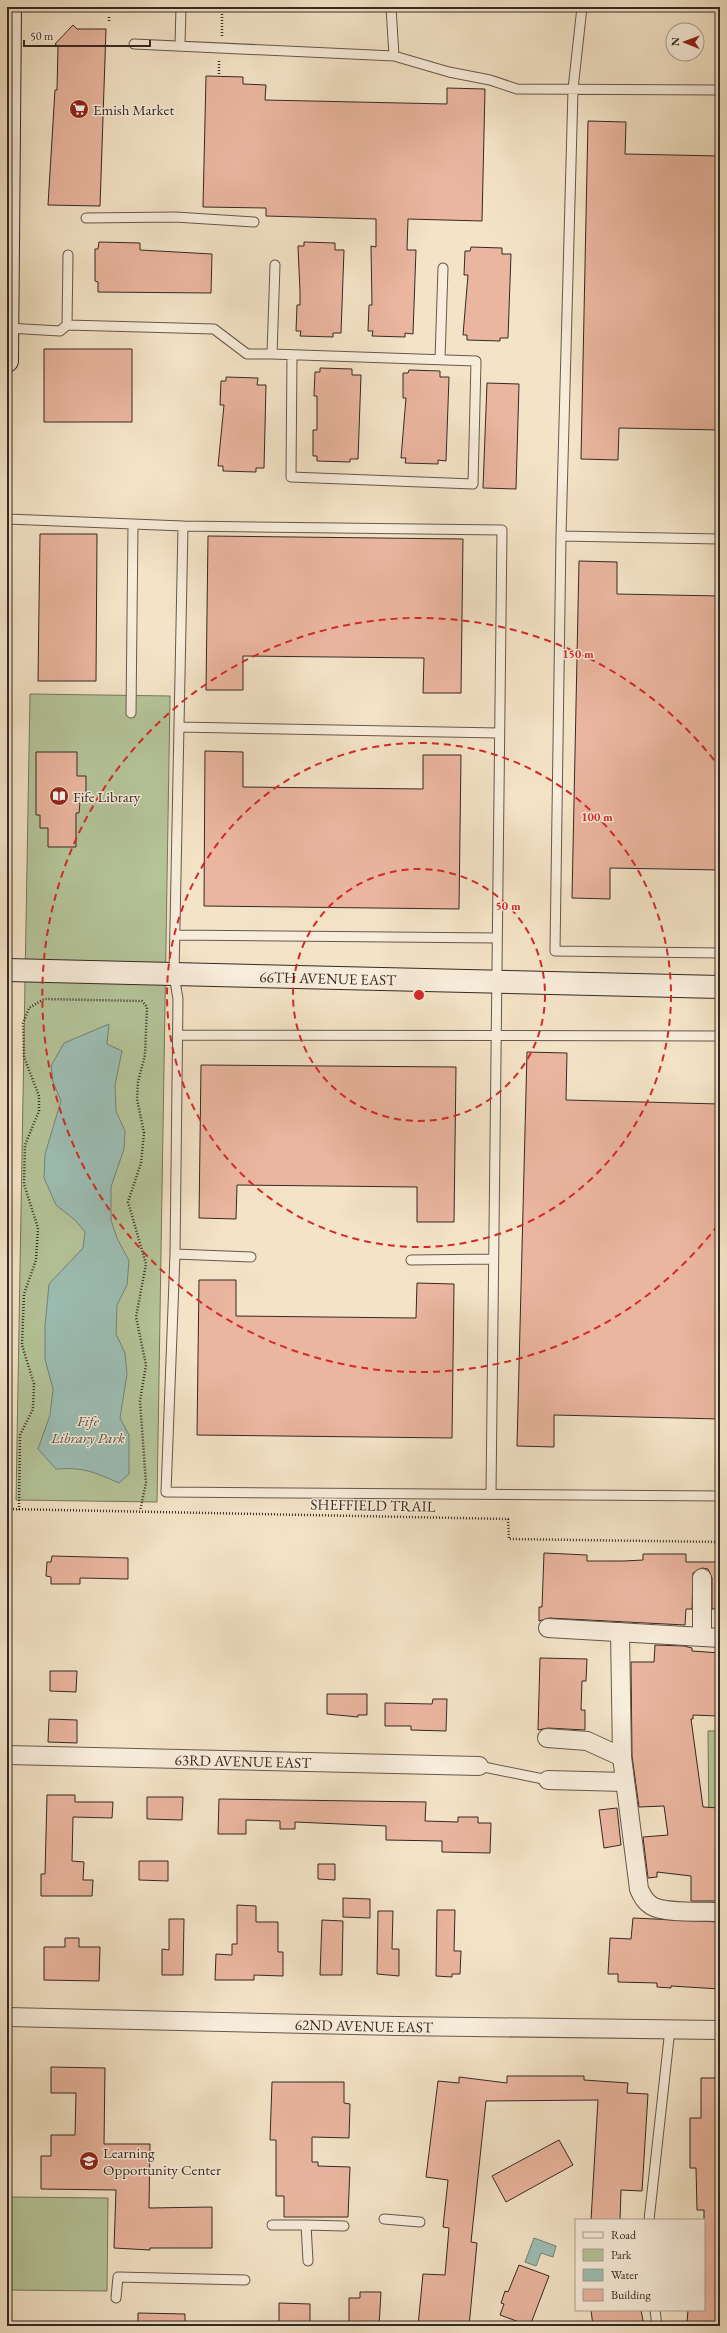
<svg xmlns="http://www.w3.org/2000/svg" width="727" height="2333" viewBox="0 0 727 2333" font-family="'EB Garamond',serif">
  <rect width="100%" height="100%" fill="#f4e4c7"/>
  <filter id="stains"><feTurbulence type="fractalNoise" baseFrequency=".005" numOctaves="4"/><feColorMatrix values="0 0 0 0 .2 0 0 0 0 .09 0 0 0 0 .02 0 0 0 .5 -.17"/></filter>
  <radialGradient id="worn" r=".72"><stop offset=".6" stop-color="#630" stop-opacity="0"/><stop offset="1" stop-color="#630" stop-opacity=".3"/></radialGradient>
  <!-- green -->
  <path fill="#b5c59a" stroke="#75775e" d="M30,694L170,696L157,1502L16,1500Z
    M708,1731H720V1828H709Z
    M8,2197L108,2198L107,2291L7,2290Z"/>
  <!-- water -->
  <path fill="#9cbfb5" stroke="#73837b" d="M109,1024L107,1044L122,1051L115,1085L116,1111L125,1131L124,1149L111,1187V1220L117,1238L129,1261L127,1285L117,1305L116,1334L125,1353L127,1374L120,1418L129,1435V1474L119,1483C94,1472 84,1467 56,1469L38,1449L50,1415L53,1389L45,1359V1326L49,1284L83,1248L85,1232L75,1220L56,1205L44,1178L45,1154L61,1101L53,1082L51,1066L64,1043Z
    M534,2238L556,2246L553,2257L541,2253L536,2266L525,2262Z"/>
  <!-- building -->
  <path fill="#ebb6a0" stroke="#352923" d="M73,25L77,29H106L100,206L48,205L55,90H57L58,46L55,44Z
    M206,76L243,77V84L266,85L265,100L447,104V88L485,89L482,221L408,219L407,250H416L413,334L405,333V337L372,336L373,331H368L369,305H372L371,246L376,247V219L266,216V208L203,207Z
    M588,121L626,122L625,154L720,156V430L619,428L618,460L581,459Z
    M99,242L140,243V250L212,254L211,293L98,292V282L95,281V249H98Z
    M304,242L335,243V250H344L341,333H333V337L300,336L301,331H296L297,305H300V292L298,246H304Z
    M471,247L502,248V254H511L508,338H500V341L467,340V335H463L468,275H464L465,251H470Z
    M44,349H132V422H44Z
    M320,368L352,369V375H361L358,459H350V462L317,461V456H313V430H317V396H314L315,372H320Z
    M409,370L440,371V377H449L446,461L438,460V464L405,463L406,458H401L406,398H403V373H408Z
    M226,377L258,378L257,385H266L264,468H256V472L223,471V466H218L224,405H220L221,381H226Z
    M487,383L519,384L516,489L483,488Z
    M40,534H97L96,681H38Z
    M208,536L463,539L461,693H423L424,658L243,656V690H206Z
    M579,561L617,562V594L720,596V870L610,868V899L572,898Z
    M205,751L243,752V787L423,789V755H461L459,909L204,906Z
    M36,752H77V776H86V802H80L79,813H76V847H48V828H40V815H36Z
    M527,1052L567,1053L566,1100L720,1104V1419L554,1415V1447L517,1446Z
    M201,1065L456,1067L454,1222H417V1187L237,1185L236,1219L199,1218Z
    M199,1280H236V1316L416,1318L417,1283L454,1284L452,1438L197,1435Z
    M544,1553L587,1555V1561H624L643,1560V1554H686V1562H720V1609H712V1578L708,1569L702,1568L693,1573L692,1609H686L685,1625L549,1618L539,1621V1607H542Z
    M52,1556L128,1558V1579L80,1578V1584H51V1577L46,1576L47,1562H51Z
    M655,1645L684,1646L692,1648V1651L720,1653V1714L718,1716L693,1715V1719H691L703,1807L720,1808L719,1901H691V1876L657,1872V1877L648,1878L643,1837L668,1835L664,1806L639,1807L632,1756L631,1662H654Z
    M540,1658L587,1659L586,1681H582L581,1710H585V1730L548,1728L538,1730Z
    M50,1671H77L76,1692L50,1691Z
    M327,1694H367V1715H358V1717L327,1714Z
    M433,1699H447L446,1731L411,1730V1726H385V1703L432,1704Z
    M49,1719L77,1720V1743L48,1742Z
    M47,1795H75V1802H113L112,1818L73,1817L72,1861L84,1862L83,1880H93L92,1896H41V1874H45Z
    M147,1797H183L182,1820L147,1819Z
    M219,1799L426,1802L425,1821L458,1822V1817H478V1823H491L490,1853L442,1852V1841L386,1840V1826L295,1822V1829H280V1821L246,1820V1834H218Z
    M617,1808L621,1845L604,1848L599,1810Z
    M139,1861H168V1881L139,1880Z
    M318,1864H335V1880L318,1879Z
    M343,1898L370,1899V1918L343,1917Z
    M237,1905L256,1906V1922H278V1952H283V1976L254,1975V1980H215L216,1954L232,1955V1944H237Z
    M437,1910H455L454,1951H461L460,1974H452V1977L436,1976Z
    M378,1911H393L392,1949H399V1976L377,1974Z
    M633,1918L719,1922L720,1989L671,1986V1988L657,1987V1983L618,1982V1974H608L610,1938L631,1939Z
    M169,1919H184L183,1975H162V1949L169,1950Z
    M322,1920L343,1921L342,1975H320Z
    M65,1938H79V1947H100L99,1981L44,1980V1947H65Z
    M51,2067L105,2068L104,2144H150L149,2208L212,2207V2248H150V2250L114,2248L116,2190L41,2189V2156H51V2135H75L76,2093H51Z
    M507,2076H584V2080L628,2083L627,2093L648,2094L642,2191L621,2190L620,2220H591L598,2100L486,2101L471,2242L477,2243L469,2326H418L423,2274L445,2275L449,2228L443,2227L448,2180L426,2177L438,2081L459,2083V2077L507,2083Z
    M701,2078H720V2291L718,2324L687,2323L688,2310H704V2210H697L696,2168H690V2118H701Z
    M272,2082H344V2103L350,2104L349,2138L312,2137V2162H318V2166L350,2167L348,2217H284V2196H276V2140H270Z
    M559,2140L573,2165L506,2202L492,2176Z
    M519,2265L549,2276L530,2326L500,2315L504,2304L501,2303L505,2291L508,2292Z
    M360,2292H381L379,2326H349V2298H360Z
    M279,2303L310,2304V2326H279Z
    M591,2310H641L644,2326H593Z
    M138,2313L185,2314V2326H138Z"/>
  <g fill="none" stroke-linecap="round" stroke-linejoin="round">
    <defs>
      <path id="lane" d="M391,7L394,56
        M582,7L573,89L561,536L555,951L720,953
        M134,44L394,56L449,72L490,80L517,89L720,90
        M180,45L181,7
        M86,218L175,217L254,222
        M67,325L214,329L247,354H272L476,361L473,484L291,477L292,355
        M7,328L60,331L67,325L68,255
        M272,354L275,265
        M440,359L443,268
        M7,519L183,526
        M561,536L720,539
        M131,713L133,525
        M179,727L499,733
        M175,935L497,938
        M178,1035L720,1036
        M175,1254L251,1257
        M411,1260L492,1259
        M491,1493L502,530L183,526L174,975L178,999L175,1254L166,1492L720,1496
        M479,1766L548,1780
        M384,2219L420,2222
        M649,2220L670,2029
        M272,2225H306
        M308,2261L306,2225L344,2226
        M116,2298L118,2277L245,2280
        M655,2310L657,2326"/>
      <g id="street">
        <path d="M548,1628L720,1638"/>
        <path d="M620,1632L622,1757L639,1889C642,1896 645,1902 652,1906C666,1914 703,1911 720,1912"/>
        <path d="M702,1637V1578"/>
        <path d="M547,1738L587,1741L622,1757"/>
        <path id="s1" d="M7,1755L479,1766"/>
        <path d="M548,1780L625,1782"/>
        <path id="s2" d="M7,2017L397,2026L720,2030"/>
      </g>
      <g id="secondary">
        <path d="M7,361L10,7"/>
        <path id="s3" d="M7,970L720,987"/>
      </g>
    </defs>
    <!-- lane casing -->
    <use href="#lane" stroke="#65584c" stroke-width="11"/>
    <!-- street casing -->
    <use href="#street" stroke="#65584c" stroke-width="20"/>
    <!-- secondary casing -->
    <use href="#secondary" stroke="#352923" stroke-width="24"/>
    <!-- path -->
    <path stroke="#352923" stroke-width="2.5" stroke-dasharray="1 2" stroke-linecap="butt" d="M109,21V17
      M222,36V14
      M219,74V61
      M7,1509L508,1519L509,1539L720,1542
      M19,1510L20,1435L33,1409L34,1384L22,1345L24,1294L36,1260L38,1228L24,1184L25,1145L39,1111V1096L24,1057L23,1023L29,1008L44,999L142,1001L147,1007L145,1055L138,1082L137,1099L144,1133L141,1163L128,1202L146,1264L136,1317L146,1365L140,1401L146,1483L140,1511"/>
    <!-- lane -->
    <use href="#lane" stroke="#f8eddb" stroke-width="9"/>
    <!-- street -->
    <use href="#street" stroke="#f8eddb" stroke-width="18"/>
    <!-- secondary -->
    <use href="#secondary" stroke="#f8eddb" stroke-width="22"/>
  </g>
  <!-- distance rings -->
  <g fill="none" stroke="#d62828" stroke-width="2" stroke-dasharray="7 5">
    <circle cx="419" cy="995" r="126"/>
    <circle cx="419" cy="995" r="252"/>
    <path d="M718 1225A377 377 0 1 1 718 765"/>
  </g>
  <!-- icons -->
  <defs>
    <symbol id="supermarket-disc" viewBox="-11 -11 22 22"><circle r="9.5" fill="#8f2418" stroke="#f8eddb"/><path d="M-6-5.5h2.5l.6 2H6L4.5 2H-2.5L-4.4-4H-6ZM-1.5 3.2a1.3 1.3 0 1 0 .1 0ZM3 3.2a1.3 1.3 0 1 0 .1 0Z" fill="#fff"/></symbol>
    <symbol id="library-disc" viewBox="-11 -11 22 22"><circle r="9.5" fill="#8f2418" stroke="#f8eddb"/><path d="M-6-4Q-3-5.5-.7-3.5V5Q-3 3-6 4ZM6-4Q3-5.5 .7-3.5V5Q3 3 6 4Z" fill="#fff"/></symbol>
    <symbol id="school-disc" viewBox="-11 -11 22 22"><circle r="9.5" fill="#8f2418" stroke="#f8eddb"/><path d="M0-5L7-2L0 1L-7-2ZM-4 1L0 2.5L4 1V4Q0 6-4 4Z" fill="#fff"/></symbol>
  </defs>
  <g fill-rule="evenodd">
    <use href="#supermarket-disc" x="68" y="98" width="22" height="22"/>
    <use href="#library-disc" x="48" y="785" width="22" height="22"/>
    <use href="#school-disc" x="78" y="2150" width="22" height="22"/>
  </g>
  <g text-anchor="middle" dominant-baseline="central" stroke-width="3" stroke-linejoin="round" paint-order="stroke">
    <!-- poi labels -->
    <g font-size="15" fill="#352923" stroke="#f8eddb" text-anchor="start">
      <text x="93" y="109">Emish Market</text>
      <text x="73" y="796">Fife Library</text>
      <text x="103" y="2152">Learning<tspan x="103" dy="17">Opportunity Center</tspan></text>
    </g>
    <!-- street labels -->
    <g font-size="15" fill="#352923" stroke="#f8eddb">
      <text stroke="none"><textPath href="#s3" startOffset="321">66TH AVENUE EAST</textPath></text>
      <text transform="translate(373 1505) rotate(1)">SHEFFIELD TRAIL</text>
      <text stroke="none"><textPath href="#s1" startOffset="236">63RD AVENUE EAST</textPath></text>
      <text stroke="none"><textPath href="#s2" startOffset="357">62ND AVENUE EAST</textPath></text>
    </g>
    <!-- park labels -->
    <g font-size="15" font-style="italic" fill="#555041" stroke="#f8eddb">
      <text x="88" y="1420">Fife<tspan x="88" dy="17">Library Park</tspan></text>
    </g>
  </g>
  <circle cx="419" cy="995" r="6" fill="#d62828" stroke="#f8eddb" stroke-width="2"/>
  <g font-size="12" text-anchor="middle" font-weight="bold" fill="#d62828" stroke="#f8eddb" stroke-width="3" stroke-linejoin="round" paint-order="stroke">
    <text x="578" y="658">150 m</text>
    <text x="597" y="821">100 m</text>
    <text x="508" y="910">50 m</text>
  </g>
  <!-- margin -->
  <rect width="727" height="2333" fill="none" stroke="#f4e4c7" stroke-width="24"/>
  <rect x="8" y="8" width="711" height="2317" fill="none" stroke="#352923" stroke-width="2"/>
  <rect x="12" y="12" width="703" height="2309" fill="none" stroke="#352923"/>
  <!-- legend -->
  <rect x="575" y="2219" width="130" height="92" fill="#f8eddb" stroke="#aa9f91"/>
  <rect x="583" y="2232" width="20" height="6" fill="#f8eddb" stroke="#aa9f91"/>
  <text x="611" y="2239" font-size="12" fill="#352923">Road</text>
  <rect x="583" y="2249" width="20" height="12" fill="#b5c59a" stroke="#aa9f91"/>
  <text x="611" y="2259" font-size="12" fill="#352923">Park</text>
  <rect x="583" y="2269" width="20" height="12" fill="#9cbfb5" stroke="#aa9f91"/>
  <text x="611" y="2279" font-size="12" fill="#352923">Water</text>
  <rect x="583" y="2289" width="20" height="12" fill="#ebb6a0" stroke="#aa9f91"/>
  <text x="611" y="2299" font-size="12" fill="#352923">Building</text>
  <!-- north arrow -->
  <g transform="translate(685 42) rotate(271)"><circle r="19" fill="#f8eddb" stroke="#aa9f91"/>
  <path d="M0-3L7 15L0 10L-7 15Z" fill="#8f2418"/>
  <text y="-6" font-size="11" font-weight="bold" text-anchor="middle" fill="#352923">N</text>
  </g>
  <!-- scale -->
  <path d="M24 40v6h126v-6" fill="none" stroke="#352923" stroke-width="2"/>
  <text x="30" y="40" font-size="12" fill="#352923" stroke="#f8eddb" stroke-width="3" paint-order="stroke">50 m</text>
  <rect width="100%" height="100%" filter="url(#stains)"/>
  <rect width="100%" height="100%" fill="url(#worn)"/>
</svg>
